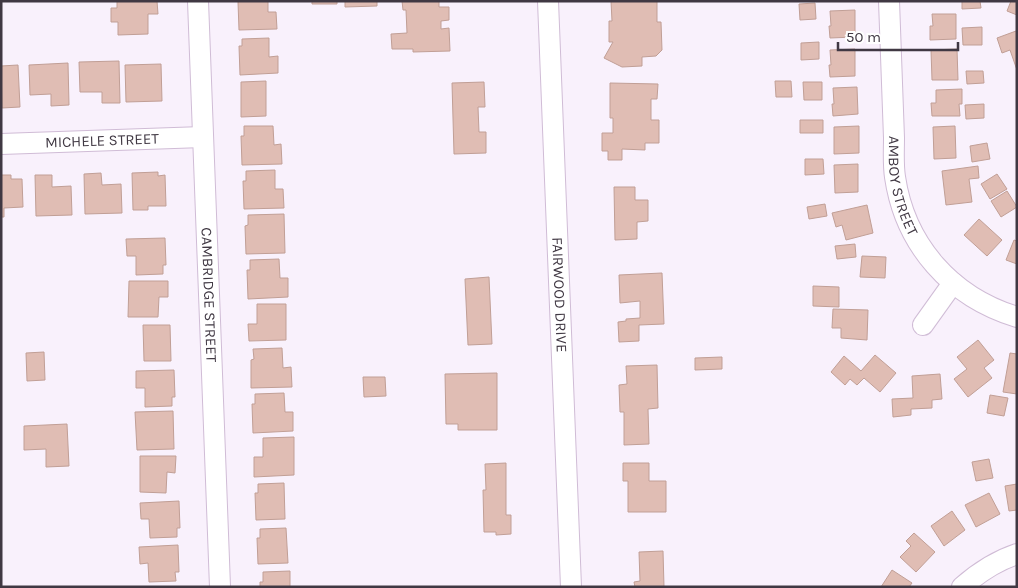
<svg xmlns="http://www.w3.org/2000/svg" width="1018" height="588" viewBox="0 0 1018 588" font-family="Karla,sans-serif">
  <rect width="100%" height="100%" fill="#f9f1fc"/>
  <!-- building -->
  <path fill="#e0bdb4" stroke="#c19f96" d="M117,1H157L158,14H148V34L118,35V22H111V8H117Z
    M241,1H268V12H276L277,29L239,30L238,2Z
    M312,1H337V4H312Z
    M345,1H377V6L345,7Z
    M402,1H439V7H449V20L441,21V29L449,28L450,51L413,52V49H392L391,34L407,33L406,10H403Z
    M611,1H657V22H661L662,50L656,56L642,57V66L622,67L604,58L613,42H609V21H612Z
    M962,1H980L981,8L962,9Z
    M1011,1H1017V15L1007,11Z
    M815,3L816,19L800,20L799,4Z
    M855,10V37L830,38L829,26H831L830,11Z
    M932,14H956V39L930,40V26H933Z
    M982,27V45H963L962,28Z
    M1016,31L1017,33V70L1010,50L1002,53L997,38Z
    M269,38V57L278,56V73L240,75L239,46H242V39Z
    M819,42V59L801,60V43Z
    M855,49V76L830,77L829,65H831L830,50Z
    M957,49L958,80H932L931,50Z
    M119,61L120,103H102V92H80L79,62Z
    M68,63L69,105L51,106V94L30,95L29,65Z
    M161,64L162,101L126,102L125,65Z
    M18,65L20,107L2,108L1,66Z
    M966,71H983L984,83L967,84Z
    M266,81V116L241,117V82Z
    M775,81H791L792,97H776Z
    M484,82L485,107H478L479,132H486V153L454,154L452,83Z
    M803,82H822V100H804Z
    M610,83L658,84L657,99H651V120H659V143H645V150L622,149V160H608V151H602V133H613V118H610Z
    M857,87L858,114L833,116L832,104H834L833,88Z
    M962,89V104H959L960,116H932L931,103H936V90Z
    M984,104V118L966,119L965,105Z
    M800,120H823V133H800Z
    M244,126H273L274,145L281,144L282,164L242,165L241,136H244Z
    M859,126V153L834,154V127Z
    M955,126L956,158L934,159L933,127Z
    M987,143L990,159L972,162L970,146Z
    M805,159H823L824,174L805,175Z
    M858,164V192L835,193L834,165Z
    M978,166L979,178L969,179L972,202L946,205L942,171Z
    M275,170V189H283L284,208L244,209L243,181H246V171Z
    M158,172V176L165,175L166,206H148V210H133L132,173Z
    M101,173L102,185L121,184L122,213L85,214L84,174Z
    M997,174L1007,189L990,199L981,184Z
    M1,175H11V179H22L23,207L4,208V217H1Z
    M35,175H52V187L71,186L72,215L36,216Z
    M614,187H635V200H648V221L637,222V239L615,240Z
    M1007,191L1017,207L1001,217L991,201Z
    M825,204L827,216L809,219L807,207Z
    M867,205L873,233L846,240L842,225L836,227L832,213Z
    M284,214L285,253L246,254L245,226L248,225V215Z
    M979,219L1002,240L987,256L964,235Z
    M165,238L166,265H163V274L136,275V256H127L126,239Z
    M1014,240L1017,241V264L1006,260Z
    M855,244L856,257L837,259L835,246Z
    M862,256L886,257L885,278L860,277Z
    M279,259L280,278H288V297L248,299L247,270H250V260Z
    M662,273L664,324L639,325V341L619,342L618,322L626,321V319L640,318V301L620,303L619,275Z
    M489,277L492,344L468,345L465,279Z
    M129,281H168V297H159L158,317H128Z
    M813,286L839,287V307L813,306Z
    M257,304H286V340L249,341L248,324H257Z
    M833,309L868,310L867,340L841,338V328H832Z
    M143,325H170L171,361H144Z
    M978,340L994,360L984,368L992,378L968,397L954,379L967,369L957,357Z
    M282,348L283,368L291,367L292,387L251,388V360L254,359L253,349Z
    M44,352L45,380L27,381L26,353Z
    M1010,353L1017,354V394L1003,392Z
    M875,355L896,373L880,392L864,378L857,385L850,379L845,385L831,372L844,356L861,371Z
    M722,357V369L695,370V358Z
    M657,365L658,408L648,409L649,444L624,445V412H620L619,385L627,384L626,366Z
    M174,370L175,397H172V406L145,407V388H136V371Z
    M497,373V430H458V424H446L445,374Z
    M940,374L942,399L932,400V408L911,409V415L893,417L892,399L913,398L912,376Z
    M363,377H385L386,396L364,397Z
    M284,393L285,412H293V431L253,433L252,404H255V394Z
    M990,395L1008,398L1004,416L987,413Z
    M173,411L174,449L137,450L135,412Z
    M67,424L69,466L46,467V449L24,450V426Z
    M294,437V475L254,477V457H263V438Z
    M140,456H176L175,473L167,472L166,493L140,492Z
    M989,459L993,478L976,481L972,462Z
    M506,463V515H511V534L496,535V532H484L483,490H486L485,464Z
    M623,463H649V481H666V512H628V481H623Z
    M284,483L285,519L256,520L255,493H258V484Z
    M1017,484V510L1009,511L1005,486Z
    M989,493L1000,514L976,527L965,505Z
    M179,501L180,528H177V537L150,538L149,519H141L140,503Z
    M952,511L965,530L944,546L931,526Z
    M286,528L288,563L258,564L257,538H260V529Z
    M914,533L935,552L916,572L900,557L911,546L906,541Z
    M178,545L179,572H175L176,581L149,582L148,563L140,564L139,547Z
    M663,551L664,587H635L634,582L640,581L639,552Z
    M892,570L912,583L909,587H881Z
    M290,571V587H260V582H263V572Z"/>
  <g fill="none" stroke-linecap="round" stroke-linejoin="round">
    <defs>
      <g id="minor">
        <path id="s1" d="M198,1L220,587"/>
        <path id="s2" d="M548,1L571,587"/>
        <path id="s3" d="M889,1L894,138C894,151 893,164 895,177C905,245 951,297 1017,317"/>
        <path id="s4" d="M1,144L203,137"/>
        <path d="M923,325L953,283"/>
        <path d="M962,587C978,573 996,561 1017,554"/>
      </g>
    </defs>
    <!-- minor casing -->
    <use href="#minor" stroke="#d0bcd6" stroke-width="22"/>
    <!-- minor -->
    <use href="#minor" stroke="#fff" stroke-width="20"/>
  </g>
  <g text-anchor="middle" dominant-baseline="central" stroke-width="4.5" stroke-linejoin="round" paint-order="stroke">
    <!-- street labels -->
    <g font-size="15" fill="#403843" stroke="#fff">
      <text stroke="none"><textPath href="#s4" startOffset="101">MICHELE STREET</textPath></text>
      <text stroke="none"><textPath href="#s3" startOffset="186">AMBOY STREET</textPath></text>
      <text stroke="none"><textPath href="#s1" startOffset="294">CAMBRIDGE STREET</textPath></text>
      <text stroke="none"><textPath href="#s2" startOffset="294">FAIRWOOD DRIVE</textPath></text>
    </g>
  </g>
  <!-- border -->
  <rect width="1018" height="588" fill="none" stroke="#403843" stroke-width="5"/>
  <!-- scale -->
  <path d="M838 42v8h120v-8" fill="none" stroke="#403843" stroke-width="2.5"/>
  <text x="846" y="42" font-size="15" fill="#403843" stroke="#ffffff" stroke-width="4" paint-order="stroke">50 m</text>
</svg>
